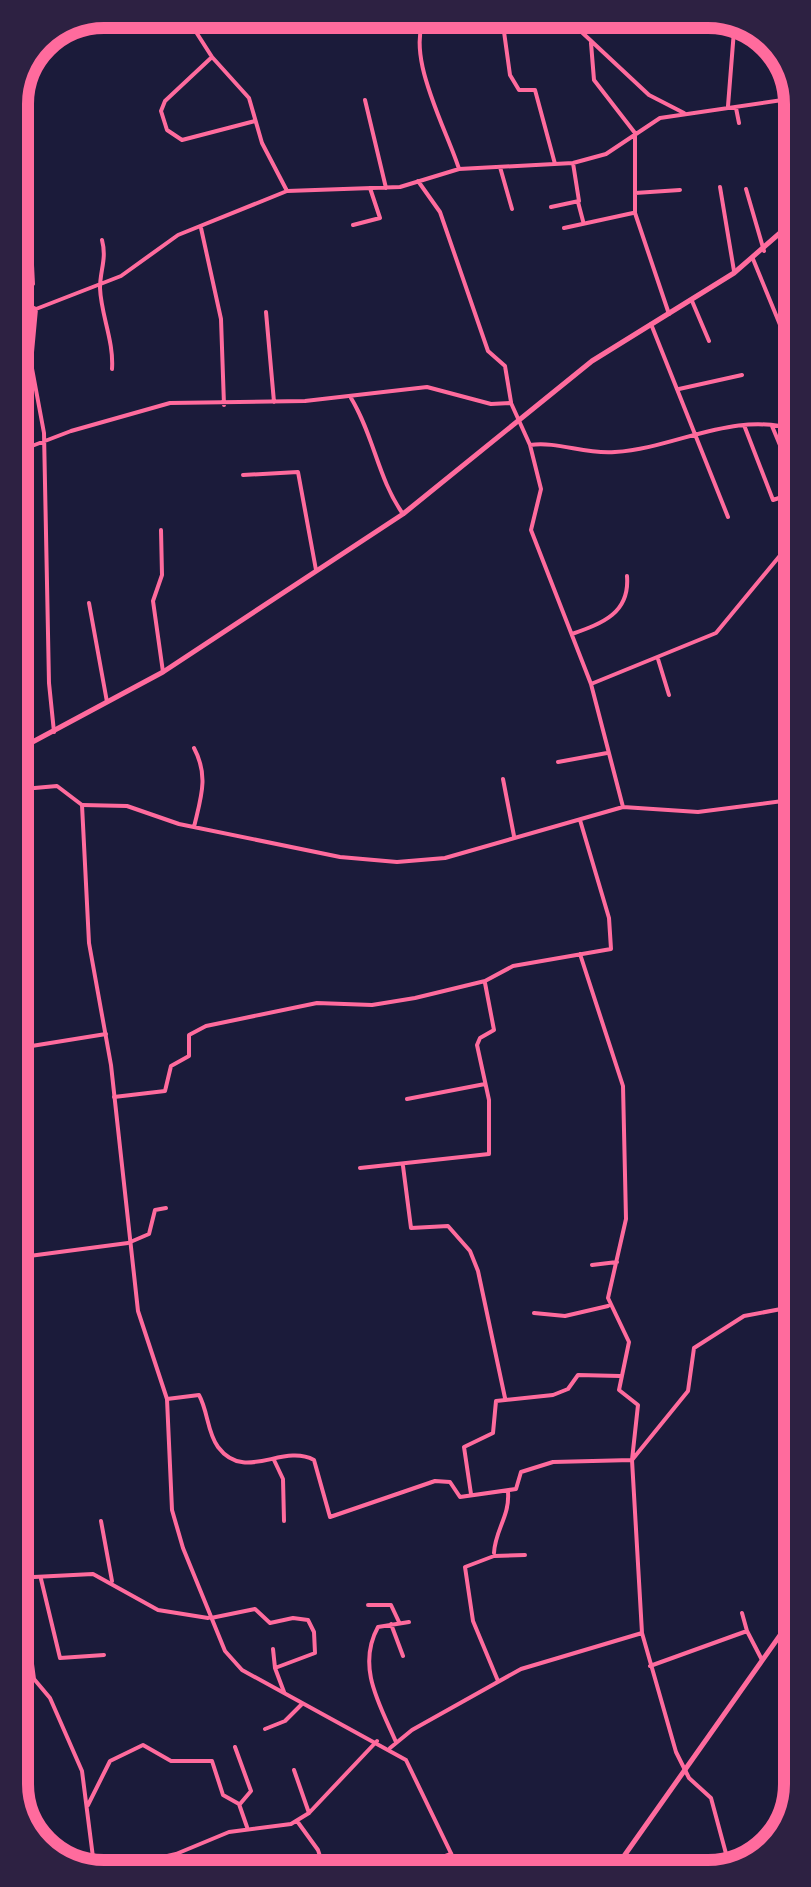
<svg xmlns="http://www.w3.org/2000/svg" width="811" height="1887" viewBox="0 0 811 1887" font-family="'Space Grotesk',sans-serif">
  <rect width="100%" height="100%" fill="#1b1b3a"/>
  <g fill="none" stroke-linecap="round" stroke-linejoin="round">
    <!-- minor -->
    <path stroke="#ff6b9d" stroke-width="4" d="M182,10L212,57L249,98L262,143L286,189
      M429,10C400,48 446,127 459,169
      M501,10L510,75L519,90H535L555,164
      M558,10L649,95L684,113
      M591,43L594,80L635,133V213L669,314
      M212,57L165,101L161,111L167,130L182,140L255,121
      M365,100L386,188
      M728,106L735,18
      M736,108L739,123
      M10,124L26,105L52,31
      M10,134L28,188L33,284L14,298
      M500,167L512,209
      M418,181L440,212L488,351L505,366L511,402
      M720,187L734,271
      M746,189L764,251
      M635,193L680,190
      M578,202L583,221
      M551,207L579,201L573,163
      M353,225L380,218L370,188
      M201,228L221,319L224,405
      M564,228L633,213
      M102,240C107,259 100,270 100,288C101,315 114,341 112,369
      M753,259L783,332L797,390
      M11,297L36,309
      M692,301L709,341
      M266,312L274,402
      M651,324L728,517
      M783,332L797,329
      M679,389L742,375
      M351,398C374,436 378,479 403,514
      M744,425L773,500L797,492
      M772,426L797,486
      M530,445C558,441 586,455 615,452C677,448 733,410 797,430
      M11,454L71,431L170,403L305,401L427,387L491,404L511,403L530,445L541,489L531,530L591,684L623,807
      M243,475L298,472L316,570
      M161,530L162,575L153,601L163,672
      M89,603L107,702
      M572,634C603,623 630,613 627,576
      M658,659L669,695
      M591,684L716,633L797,535
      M54,732L49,683L44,433L31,363L36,309L121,276L178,235L287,191L400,187L459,169L573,163L606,154L660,118L796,98
      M558,762L607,753
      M503,779L514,836
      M82,805L127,806L179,824L340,857L397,862L445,858L623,807L698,812L798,799
      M194,827C201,797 209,776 194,748
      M580,954L623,1086L626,1219L608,1298L629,1342L619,1390L638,1405L632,1460L642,1633L676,1752L689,1778L711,1798L728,1861L749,1864
      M13,1049L106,1034
      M114,1097L165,1091L171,1066L189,1056V1035L206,1026L317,1003L372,1005L415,998L485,981L513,966L611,949L609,918L580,820
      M407,1099L485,1084
      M403,1166L411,1228L448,1226L470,1251L478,1271L505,1398
      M360,1168L489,1154V1100L477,1045L480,1038L494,1030L485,983
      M14,1258L128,1243L149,1234L155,1210L166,1208
      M592,1265L617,1262
      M534,1313L565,1316L608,1306
      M167,1399L199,1395C208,1411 207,1432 218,1447C245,1483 282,1443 314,1460L330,1517L435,1481L450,1482L460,1497L516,1489L521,1472L553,1462L632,1460L688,1391L694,1348L744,1316L797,1306L799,1268
      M274,1460L283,1479L284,1521
      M471,1494L464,1447L493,1433L496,1401L553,1395L568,1389L578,1375L620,1376
      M101,1521L112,1581
      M494,1553C495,1530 510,1516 508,1492
      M41,1579L60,1658L104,1655
      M368,1605H391L399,1622
      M15,1608L30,1649L34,1679L50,1698L82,1771L95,1873
      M742,1613L747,1631
      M211,1618L255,1609L270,1623L293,1618L308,1620L314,1632L315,1653L275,1668
      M793,1618L801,1637
      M391,1624L403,1656
      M273,1649L275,1668L284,1692
      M650,1666L747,1631L762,1660
      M498,1681L473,1621L465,1567L494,1556L525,1555
      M265,1729L285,1721L302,1704
      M396,1742C380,1705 356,1667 378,1627L409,1622
      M235,1747L251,1791L240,1804
      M390,1748L412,1730L521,1669L642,1633
      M294,1770L309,1813
      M88,1805L110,1761L143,1745L171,1761H212L223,1795L239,1804L247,1827
      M297,1821L318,1850L326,1875
      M90,1874L176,1854L229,1832L291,1824L309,1813L377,1741
      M392,1875L451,1854"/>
    <!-- tertiary -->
    <path stroke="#ff6b9d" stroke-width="4" d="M12,790L57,786L82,805L89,943L111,1065L138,1311L167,1399L172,1510L183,1548L225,1651L242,1670L406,1760L461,1874
      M14,1578L93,1574L158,1610L208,1618"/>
    <!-- secondary -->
    <path stroke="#ff6b9d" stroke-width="5" d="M12,753L163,672L403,514L592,361L734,273L796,219
      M612,1873L800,1607"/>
  </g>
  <!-- crop -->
  <path d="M0 0H811V1887H0ZM104 28H708A76 76 0 0 1 784 104V1784A76 76 0 0 1 708 1860H104A76 76 0 0 1 28 1784V104A76 76 0 0 1 104 28Z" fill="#2d2142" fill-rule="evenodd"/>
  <path fill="none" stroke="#ff6b9d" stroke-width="12" d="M104 28H708A76 76 0 0 1 784 104V1784A76 76 0 0 1 708 1860H104A76 76 0 0 1 28 1784V104A76 76 0 0 1 104 28Z"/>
</svg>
